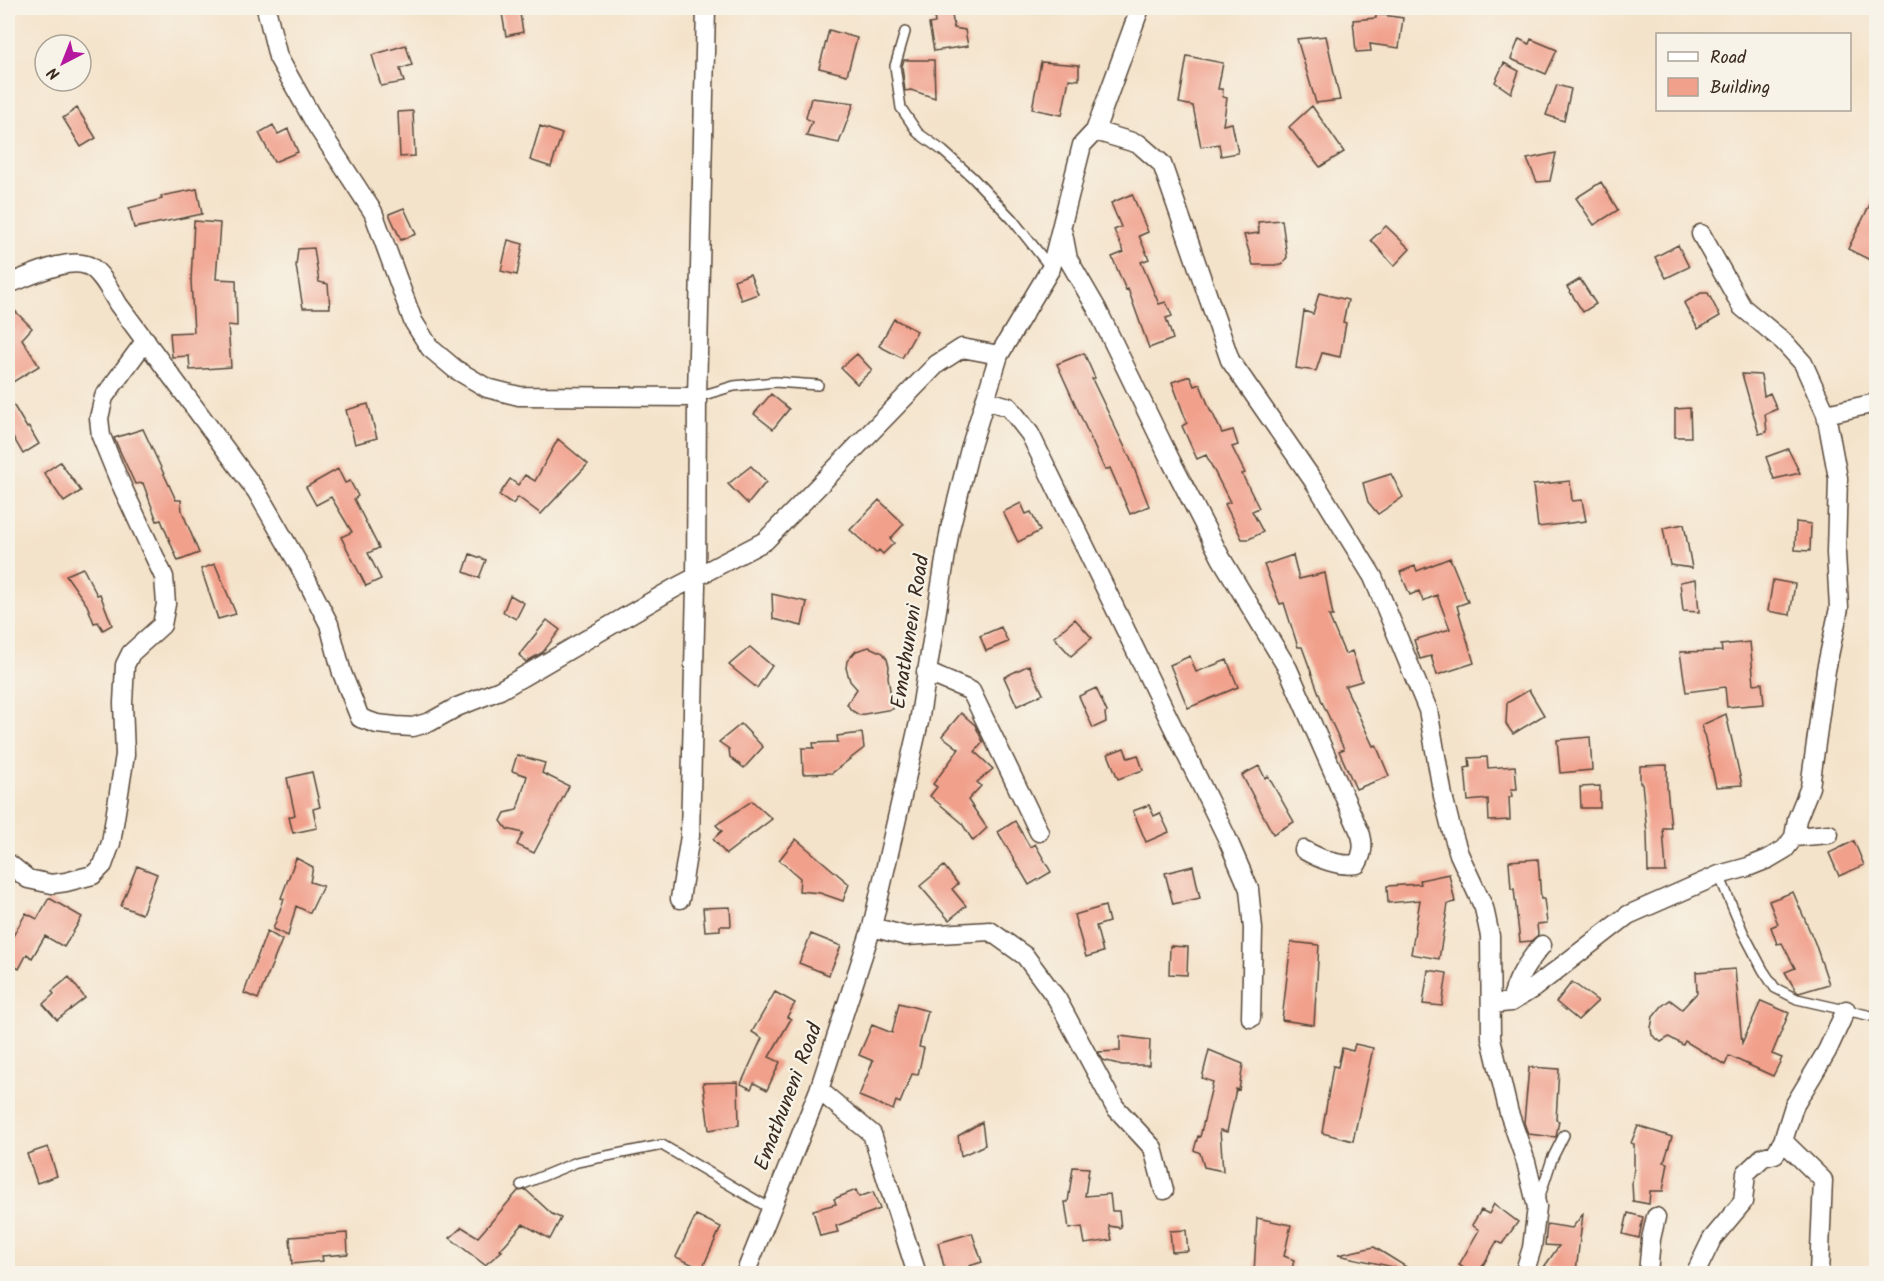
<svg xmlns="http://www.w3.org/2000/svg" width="1884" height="1281" viewBox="0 0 1884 1281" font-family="Kalam,sans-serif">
  <rect width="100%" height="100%" fill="#f7f3e8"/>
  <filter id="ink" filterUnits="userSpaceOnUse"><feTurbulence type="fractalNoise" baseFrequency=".0167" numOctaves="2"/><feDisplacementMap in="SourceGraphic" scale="12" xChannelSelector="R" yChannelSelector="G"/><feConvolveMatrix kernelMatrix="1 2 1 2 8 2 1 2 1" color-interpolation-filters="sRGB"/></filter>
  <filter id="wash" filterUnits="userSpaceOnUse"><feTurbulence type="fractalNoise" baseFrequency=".008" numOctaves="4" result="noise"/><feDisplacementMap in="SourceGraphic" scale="24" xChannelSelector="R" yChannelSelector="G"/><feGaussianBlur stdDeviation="1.35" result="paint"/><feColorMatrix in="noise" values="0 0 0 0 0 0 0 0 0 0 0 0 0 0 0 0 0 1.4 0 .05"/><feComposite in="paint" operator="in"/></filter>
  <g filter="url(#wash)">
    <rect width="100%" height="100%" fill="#f4e3cb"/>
    <g id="blocks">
      <!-- building -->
      <path fill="#f1a08c" d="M501,8H519L523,32L506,36Z
        M933,8H951L954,28L965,30L968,46L934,51L929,24L935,23Z
        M1376,14L1403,18L1399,48L1370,44L1371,51L1356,52L1353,20L1376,18Z
        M829,30L857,38L847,75L819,68Z
        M1326,36L1340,100L1316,103L1297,39Z
        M1519,39L1529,44L1531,39L1557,50L1546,74L1511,59Z
        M406,45L412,65L400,69L404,82L381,86L372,55Z
        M1187,56L1223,63L1218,89H1222L1223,97L1227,98L1223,125L1232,123L1238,153L1221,156L1219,144L1201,147L1193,106L1179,103Z
        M904,60H934L935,98L911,90L905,91L902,66Z
        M1041,62L1079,65V80L1069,79L1062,115L1032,109Z
        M1504,63L1519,71L1511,93L1495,82Z
        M1557,85L1571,89L1564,121L1546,115Z
        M811,98L854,103L839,143L806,136L812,122L806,118Z
        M1312,106L1344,152L1320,167L1289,127Z
        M77,108L96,138L81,147L63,118Z
        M413,111L415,156L400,157L398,112Z
        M273,125L278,134L288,129L298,152L274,162L259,133Z
        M540,126L562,134L551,167L530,160Z
        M1556,153L1550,181L1537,182L1527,159Z
        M1601,182L1618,210L1594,225L1576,198Z
        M197,189L202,214L134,228L129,208L162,199L161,196Z
        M1876,192V263L1848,249Z
        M1132,194L1148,232L1139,236L1149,259L1141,262L1159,304L1166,302L1172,316L1166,318L1173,339L1149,348L1128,289L1126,290L1112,257L1124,252L1114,230L1121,227L1111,203Z
        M404,208L416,234L401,240L389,214Z
        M1282,220L1287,257L1282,265H1253L1244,235L1259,233L1258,222Z
        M194,221L220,223L216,279L236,280L237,326L228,325L231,367L190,370L189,356L172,357L170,333L194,332L191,281Z
        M1386,226L1410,249L1394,266L1371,240Z
        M508,240L523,244L517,275L501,271Z
        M1678,245L1689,267L1666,278L1655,257Z
        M314,248L319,282L328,284L330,308H303L296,266L298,249Z
        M750,274L758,294L741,300L734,280Z
        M1580,279L1596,304L1583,312L1567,287Z
        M1319,293L1348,300L1343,322L1346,323L1340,357L1322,353L1316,371L1296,368L1304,311L1313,314Z
        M1701,293H1708L1720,316L1698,329L1684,303Z
        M8,304L32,328L22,339L39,366L8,385Z
        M894,319L917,331L902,358L879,346Z
        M1084,353L1095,378L1092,379L1130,458L1149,506L1130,514L1110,468L1105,470L1057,364Z
        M857,354L872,370L857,384L841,368Z
        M1742,374L1761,375L1764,396L1770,393L1777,409L1765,414L1767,432L1759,434Z
        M1190,376L1194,386L1200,384L1211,412H1212L1222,433L1233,430L1238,445L1232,447L1245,473L1242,474L1259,508L1252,511L1263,532L1249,539H1242L1225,504L1230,502L1206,455L1197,459L1182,426L1187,423L1172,382Z
        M771,394L789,409L773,429L754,414Z
        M8,396L27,428L29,427L39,444L23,454L8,428Z
        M368,404L377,438L355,444L346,410Z
        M1690,408L1691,437H1675V409Z
        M143,429L176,500H181L182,511L199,553L178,561L161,520L157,521L143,483L135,484L114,438Z
        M558,439L588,464L541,514L518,497L513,504L499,495L510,479L518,485L525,475L535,481Z
        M1788,449L1800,473L1774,479L1766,457Z
        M60,462L81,491L64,502L44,473Z
        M751,466L766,482L748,504L728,484Z
        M338,469L345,483L350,481L358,496L354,499L379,548L368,553L381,579L366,586L341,537L352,532L331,497L316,505L306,487Z
        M1391,474L1403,497L1378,514L1368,502L1363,483Z
        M1570,481L1572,501L1582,500L1586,521L1538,527L1533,485Z
        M879,500L904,524L890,539L894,543L883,554L879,550L876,553L850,530Z
        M1021,503L1026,514L1031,512L1040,531L1018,542L1003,512Z
        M1796,522L1811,524L1810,551L1795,550Z
        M1684,524L1692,568L1670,565L1663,528Z
        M470,554L486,560L479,578L464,572Z
        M1293,555L1299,579L1325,573L1333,616H1329L1345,654L1352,651L1362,681L1345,686L1373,746L1376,745L1389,776L1356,789L1339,751L1344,749L1322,702L1302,647H1298L1284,603L1280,604L1264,565Z
        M1450,558L1468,602L1457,606L1474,663L1437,675L1431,656L1420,659L1414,640L1450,629L1437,595L1423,601L1419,591L1410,595L1400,572L1415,566L1417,571Z
        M215,564L236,614L218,619L201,569Z
        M83,568L97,595L100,594L112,625L103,630L98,622L94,623L87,605L66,575Z
        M1696,579L1699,612L1683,611L1680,582Z
        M1773,580L1795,584L1790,615L1768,611Z
        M772,594L807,602L802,626L773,619Z
        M510,595L524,603L516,619L503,612Z
        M1075,619L1092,638L1071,656L1054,637Z
        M547,620L560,630L543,652L526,662L519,655Z
        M1001,627L1008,642L986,651L980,636Z
        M1750,642L1754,684L1762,683L1764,704L1727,707L1725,687L1686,692L1680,652L1722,651L1721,645Z
        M750,647L772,666L757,688L729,665Z
        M869,647L883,653L887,659L889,666L888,677L893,709L859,715L851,710L847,704L857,689L850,681L846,668L847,661L856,651Z
        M1190,656L1196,672L1227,660L1238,687L1188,708L1170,665Z
        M1029,665L1043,694L1017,706L1004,677Z
        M1096,688L1107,712L1105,713L1106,722L1093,728L1079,696Z
        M1529,690L1544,715L1513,734L1506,724L1507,703Z
        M961,713L975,725L983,742L975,752L993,769L977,782L981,786L968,800L987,828L973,841L961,822L930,796L937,787L933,784L959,749L942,736Z
        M1726,714L1742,785L1716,787L1702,725Z
        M741,724L763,747L744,768L730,757L729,749L719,742Z
        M862,733L864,748L832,773L803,774L802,748H814L813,743L838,742L837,736Z
        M1590,737L1592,770L1560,773L1557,740Z
        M1124,748L1128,758L1138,755L1143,770L1118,779L1108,754Z
        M517,755L545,763L542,773L569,786L534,853L517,845L523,833L507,829L501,821L505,813L517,810L527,776L512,771Z
        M1487,757L1488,768L1515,766L1517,789H1511L1512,797H1509L1510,820L1489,821L1488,799L1468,801L1465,768L1470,767L1469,758Z
        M1667,765V787L1671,828H1663L1666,872H1648L1647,833L1642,783H1640V766Z
        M1259,766L1265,778L1268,776L1294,822L1273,834L1242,775Z
        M312,772L320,807L313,809L317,828L293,833L289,817L295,815L287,778Z
        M1600,786V808H1581L1580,787Z
        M752,801L772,819L726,854L713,839L722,831L716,825Z
        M1149,805L1154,816L1160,813L1169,832L1146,842L1133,811Z
        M1015,821L1030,847L1035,844L1051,872L1029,885L998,832Z
        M796,839L849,884L843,901L820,893L799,891L800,878L779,860Z
        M1854,841L1864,865L1839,876L1829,853Z
        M296,858L313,867L310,882L323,886L310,913L296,906L288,936L273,929L284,899L281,898Z
        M1538,859L1541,899H1544L1547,923L1537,924L1538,935L1531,941L1520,942L1514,889H1511L1509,861Z
        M137,866L157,874L142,914L121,906Z
        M944,866L958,884L952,889L966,906L949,920L920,886Z
        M1193,866L1200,898L1173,904L1165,873Z
        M1449,874L1455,902L1448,904L1439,959L1411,954L1420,900L1388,903L1387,886L1421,884L1420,880Z
        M1793,892L1815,943L1829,984L1799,993L1796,991L1785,972L1795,968L1782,943L1777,944L1771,927L1778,924L1769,901Z
        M49,898L82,917L64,947L45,936L32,958L27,954L19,969L8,962V945L26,913L37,919Z
        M1105,906L1109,922L1096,926L1103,952L1086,957L1074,915Z
        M730,907L731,926H720V930L705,931L703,908Z
        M267,931L282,940L258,999L244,993Z
        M811,934L841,946L829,975L799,963Z
        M1291,942L1319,945L1314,1025L1282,1020Z
        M1170,946L1188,947L1187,975L1169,974Z
        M1735,969L1742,1043L1761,1001L1789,1013L1772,1054L1782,1058L1773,1076L1729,1056L1725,1065L1685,1041L1683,1045L1669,1037L1661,1042L1652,1035L1651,1028L1653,1017L1662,1006L1670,1000L1682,1009L1697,993L1696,972Z
        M1428,970L1447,973L1442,1006L1423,1004Z
        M69,977L85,998L57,1020L43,1004L54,994L52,991Z
        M1572,982L1598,1001L1578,1020L1556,1002Z
        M775,992L795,1003L787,1017L791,1019L769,1057L780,1062L767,1090L754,1083L751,1089L741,1084L762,1038L752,1032Z
        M899,1003L928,1011L919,1047L924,1048L918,1075L912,1074L900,1103L896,1101L893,1110L859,1096L873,1061L859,1055L872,1025L892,1033Z
        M1120,1036L1150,1040L1149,1065H1122L1103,1060L1098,1052L1120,1051Z
        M1355,1044L1373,1048L1353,1141L1322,1133L1333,1066L1338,1067L1342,1048L1353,1051Z
        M1209,1050L1243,1064L1239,1090L1236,1089L1227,1132L1220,1130L1223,1171L1204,1167L1200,1153L1194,1150L1198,1136L1200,1137L1213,1082L1202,1078Z
        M1529,1067L1559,1069L1556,1120L1559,1121L1556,1137L1528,1134L1524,1123Z
        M738,1082L739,1125L709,1130L703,1083Z
        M982,1122L985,1145L961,1156L958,1136Z
        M1638,1126L1672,1137L1664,1162L1668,1163L1663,1191H1650L1649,1204L1633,1201L1632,1183L1634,1168V1144L1631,1143Z
        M48,1147L57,1176L37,1183L27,1154Z
        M1073,1167L1089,1168L1085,1196L1110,1194L1112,1211H1119L1121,1228L1109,1226L1112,1240L1085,1244L1082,1227L1069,1229L1065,1202H1068Z
        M526,1190L552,1214L561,1218L550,1239L523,1224L500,1250L502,1251L485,1265L450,1238L462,1227L478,1237L518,1191Z
        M856,1190L859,1197L873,1192L880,1209L836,1226L838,1232L820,1236L813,1210L836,1204L834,1199Z
        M1494,1204L1518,1222L1502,1244L1497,1241L1478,1274H1473L1459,1265L1479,1230L1472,1225L1481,1210L1489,1214Z
        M1628,1213L1643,1217L1639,1238L1623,1234Z
        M1583,1214L1576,1271L1544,1267L1559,1246L1545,1245L1547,1224L1572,1228Z
        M696,1215L721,1227L702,1269L676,1257Z
        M1257,1218L1291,1225L1284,1256L1294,1260L1291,1274H1254Z
        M1186,1230L1188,1251L1172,1252L1170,1231Z
        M347,1233L348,1254L322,1256L323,1261L292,1264L290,1237Z
        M972,1233L982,1262L969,1266L971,1274H946L938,1243Z
        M1374,1247L1408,1268L1407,1270L1338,1255Z"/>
    </g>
  </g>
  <g filter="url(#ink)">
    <use href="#blocks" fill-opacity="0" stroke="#574638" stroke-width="1.5"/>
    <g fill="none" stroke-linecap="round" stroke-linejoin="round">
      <defs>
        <path id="service" d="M905,32L895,66L901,108L918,133L943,151L972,177L1012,219L1050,267
          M697,397L734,386L775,382L818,385
          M1719,875L1743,932L1763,970L1775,988L1797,999L1876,1017
          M521,1185L577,1162L662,1145L771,1209
          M1539,1199L1552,1159L1564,1135"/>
        <path id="minor" d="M266,8L278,57L315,123L373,212L413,321L430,348L455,369L487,388L519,396L697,397
          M1095,131L1139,144L1162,164L1230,360L1317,486L1373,577L1428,710L1443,796L1451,828L1459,854L1484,908L1490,936L1491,1038L1509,1113L1526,1162L1537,1207L1532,1248L1524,1274
          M1063,233L1068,259L1097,309L1169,457L1221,558L1288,669L1361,835C1364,846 1363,854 1357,864C1338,867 1320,859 1304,850
          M8,284C28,277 69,256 89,266C102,273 111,292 118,304L257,492L299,565L329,624L342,673L360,718L377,724L396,726L413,727L430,722L457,707L500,690L673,589L765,541L937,364L962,348L999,355
          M985,400L1009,407L1030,434L1227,838L1249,889L1253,929L1251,1018
          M1826,414L1876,403
          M926,672L971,691L1039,832
          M1794,837L1829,834
          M8,863L28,879L52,884L66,882L93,875L103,865L111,843L125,755L123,703L125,665L131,653L162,625L166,604L164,577L119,480L101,436L99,418L104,397L146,340
          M680,899L690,836L696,585L697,397L706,8
          M872,927L906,936L990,931L1025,956L1057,999L1115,1107L1153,1148L1164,1190
          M1511,1002C1516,979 1527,963 1542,945
          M1491,1004L1511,1002L1535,987L1628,915L1719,875L1748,867L1768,859L1785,849L1794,837L1797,819L1810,787L1826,670L1839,608L1836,553L1838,478L1826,414L1803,363L1783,341L1742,307L1701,234
          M819,1090L872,1134L917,1274
          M745,1274L819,1090L872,927L919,722L950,529L970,449L999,355L1051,268L1082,145L1095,131L1140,8
          M1648,1274L1651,1239L1656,1217
          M1695,1274L1712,1239L1743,1202L1746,1173L1763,1157L1775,1154L1783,1141
          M1819,1274L1823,1180L1783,1141L1794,1106L1827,1051L1846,1010"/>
      </defs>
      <!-- service casing -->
      <use href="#service" stroke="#574638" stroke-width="12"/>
      <!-- minor casing -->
      <use href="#minor" stroke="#574638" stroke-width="21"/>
      <!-- service -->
      <use href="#service" stroke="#fff" stroke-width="9"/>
      <!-- minor -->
      <use href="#minor" stroke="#fff" stroke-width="18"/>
    </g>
  </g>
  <g text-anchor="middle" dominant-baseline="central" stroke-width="4.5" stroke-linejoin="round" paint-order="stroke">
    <!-- street labels -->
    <g font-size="21" fill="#3b2a1e" stroke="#f7f3e8">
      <text transform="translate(911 632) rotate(-81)">Emathuneni Road</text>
      <text transform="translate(789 1097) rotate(-69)">Emathuneni Road</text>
    </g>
  </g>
  <!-- margin -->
  <rect width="1884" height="1281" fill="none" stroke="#f7f3e8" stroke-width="30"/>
  <!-- legend -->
  <rect x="1656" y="33" width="195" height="78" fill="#f7f3e8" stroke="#aca397" stroke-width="1.5"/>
  <rect x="1668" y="52" width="30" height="9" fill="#ffffff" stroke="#aca397" stroke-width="1.5"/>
  <text x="1710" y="63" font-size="18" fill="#3b2a1e">Road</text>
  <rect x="1668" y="78" width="30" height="18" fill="#f1a08c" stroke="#aca397" stroke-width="1.5"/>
  <text x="1710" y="93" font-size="18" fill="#3b2a1e">Building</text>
  <!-- north arrow -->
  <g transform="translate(63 63) rotate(222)"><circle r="28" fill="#f7f3e8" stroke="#aca397" stroke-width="1.5"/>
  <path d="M0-4.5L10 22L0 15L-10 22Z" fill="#b5179e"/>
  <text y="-9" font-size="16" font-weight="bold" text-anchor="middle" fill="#3b2a1e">N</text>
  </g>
</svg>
